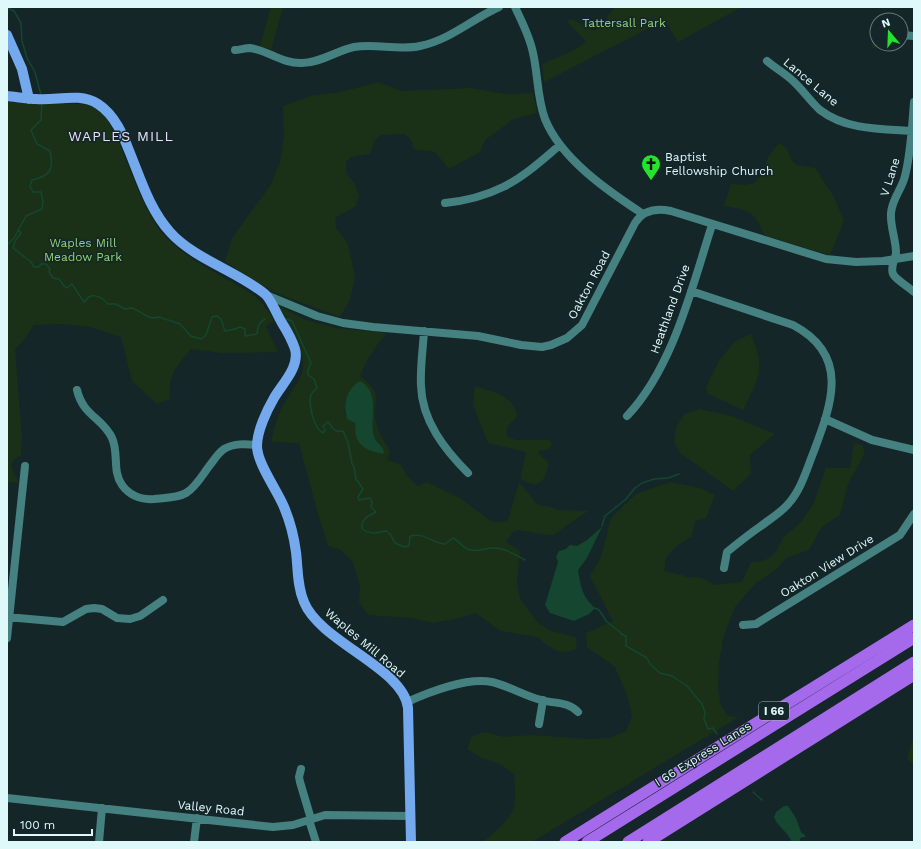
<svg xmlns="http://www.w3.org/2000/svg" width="921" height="849" viewBox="0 0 921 849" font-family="'Work Sans',sans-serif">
  <rect width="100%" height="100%" fill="#142628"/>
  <!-- green -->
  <path fill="#1a3118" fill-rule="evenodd" d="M271,7H283L271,50L260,46Z
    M615,7H742L678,42L665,20L544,82L542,64L574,50L586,42L567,21L572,19L594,31L608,21L607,17Z
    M873,42H877V44H884V49L872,48Z
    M379,82L400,91L471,88L506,94L533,93L537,113L514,119L485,140L480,152L449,169L435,152L413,149L412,141L405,134L380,135L374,142L370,154L351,157L346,162V173L354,182L359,195L356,206L335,218L336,228L348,244L355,277L350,300L340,317L281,295L261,285L225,261L232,238L270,186L280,163L284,137L283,106L310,96L340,92Z
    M7,100L80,104C87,105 95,106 100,111C109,118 116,138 121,148C132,175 142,204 158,228C178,256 223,276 252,294C262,302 268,310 274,321L266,326L278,352L222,353L191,349C177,366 168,375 170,399L157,404L132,381L121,337L90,327L62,324L34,325L22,342L15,350L22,437L21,455C2,466 17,472 18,483L7,482Z
    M779,143L787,149L791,159L796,165L815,168L834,197L844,221L830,255L765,236C753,210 751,211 724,206L731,184L744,185L754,183L763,173L768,157Z
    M277,305L306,320L336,328L387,333C375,346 366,361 360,376C386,397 371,398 376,423C378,432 385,443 390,451L387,460L400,464L408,477L418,486L427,482L460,498L491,521L500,522L506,521L509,517L519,482L536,503L541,506H547L559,510L588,511L553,535H548L517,530L513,532L506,542L520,551L517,583L520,599L538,623L551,631L575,637L577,643L575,650L566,652L558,651L548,646L538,637L500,631L476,613L455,619L434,623L411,618L368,615L359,602L360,587L353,562L341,550L328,546L316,507L299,443L271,442C274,427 279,412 287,399C292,389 303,379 303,366C304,349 286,320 277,305ZM363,383L369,389L372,399L373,425L374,437L383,447L356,427L355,423L349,420L344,412L345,408Z
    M751,334C766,370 759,378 743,410L708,394L706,387L719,361L734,342Z
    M475,386C492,392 515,395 517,416L507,428L506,432L509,438L517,440H549L552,444C550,451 545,450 539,451L538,453L548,462C548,471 544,486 532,484C528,483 524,480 520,479L526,452L488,443L473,405Z
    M699,409L732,416L775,434L750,455L751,474L733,491L680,453L674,441L676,427L685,414Z
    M854,443L862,445L865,453L848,484L840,515L821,528L809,550L786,558L778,568L755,584L735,607L724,635L719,662L718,689L721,706L728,716L739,717L532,842H483C492,834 506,823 512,812C517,802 515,785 514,774L500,764L482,758L467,749L472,736L485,732L504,737L531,735L589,739L609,738L626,731L632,716L627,695L615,667L587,647L586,633L613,621L590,576L601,557L611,518L636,494L670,482L700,488L715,495L706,518L695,521L692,536L678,545L666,557L664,571L682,575L688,578C698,575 707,579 714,585L742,582L751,562L764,561L775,553L783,538L800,523L813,505L826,468H850Z
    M914,736V764L911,763L907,758Z"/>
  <!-- water -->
  <path fill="#144630" d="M360,381C381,392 369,418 374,436C376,443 383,445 384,452L383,454C373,452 359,448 356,436C355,432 356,427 355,423L347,419C343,405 346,389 360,381Z
    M602,527L587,558L578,570C581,587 582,596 595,608L589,614L574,621L550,613L545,605L558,562L556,557L559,551L566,549L570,545L577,546L587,540Z
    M784,806H788L796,818L801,832L805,835V837L800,838V842H792C787,831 777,826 774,817L776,812Z"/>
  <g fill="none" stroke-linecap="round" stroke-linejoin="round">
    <!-- stream -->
    <path stroke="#144630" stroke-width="1.5" d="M7,8L14,11L21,23L22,41L27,58L35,72L41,95
      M18,230L21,233L15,241L13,248L31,262L34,267H39L41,264H46L50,269L49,272L53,278L59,279L64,286L67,288L72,284L84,302C86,301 87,298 89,297C96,293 104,299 108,304H116L125,309C127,309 129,308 131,308C140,309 147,321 159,317L180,324L191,336L201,339L206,335L212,317L217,316L221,319L225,331L235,329L240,327L245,329V336L257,334C257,328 259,322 265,319
      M7,245L14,238L26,216L42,209L43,202L41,192H33L30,186L32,180C51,176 54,169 50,151L37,144L31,130L41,120L42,102
      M284,318L292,321L311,363L308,370V375L314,379L317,388C315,390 312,392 311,395C308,404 314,429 323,433L325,430L323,426L328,422C334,429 333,432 343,431L348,442L352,464L354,467L356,479L363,489L358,497L359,500L370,498L372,502L371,507L376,512C368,516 361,519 362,529C371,535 375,533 386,531L390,534L395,543L404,547L409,546L410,536C426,532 432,544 445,544L453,538C459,541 463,548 470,550C477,552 486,548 492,548C504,547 515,555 525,560
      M602,526L605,516L626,499L635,488L642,483L654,479L668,478L679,474
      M595,608L599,610L607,622L620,632L621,634L626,636V646L647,658L650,664L660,673L672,676L687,686L702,704L705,712L704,719L708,729L713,728L717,734
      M753,792L762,800"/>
    <!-- minor -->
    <path stroke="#458180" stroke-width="8" d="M515,7C522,22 530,37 533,53C538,74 537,98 545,119C561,159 608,191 643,214
      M901,35L914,36
      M235,50C239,50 245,48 250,48C267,50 283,64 302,63C320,63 336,51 354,47C376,43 398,51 420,46C450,40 472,19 499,7
      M767,61C775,68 785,73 793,81C803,90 810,101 820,110C846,130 881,129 912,131
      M914,102C912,127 911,152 905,176C902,189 892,199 891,213C890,227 896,239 896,253C895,260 890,267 893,274C897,281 908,286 914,292
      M445,203C464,201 485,196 503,187C524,177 542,160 560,145
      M691,291L793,325C850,355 832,403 814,451C807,468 802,488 789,503C782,512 770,519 761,526C749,534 738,543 727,552L724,568
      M266,295L317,316L343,323L373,327L478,336L521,345L542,347L551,345L567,338L582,325L635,223C643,210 657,208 671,211L826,259L856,262L883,261L914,256
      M424,331C423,349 420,368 421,386C422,421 445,450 468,473
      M77,390C83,416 103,418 112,438C119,453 112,471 122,485C130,496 140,500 154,499C163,498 178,498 186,493C196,487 203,474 210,465C214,460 218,453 224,449C234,443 246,444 257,445
      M627,416C673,368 692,287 712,225
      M825,419L872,440L914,450
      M7,617L63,622L86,609L94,608L102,609L117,618L130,619L140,616L163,600
      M743,625L756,624L900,535L914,514
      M7,638L25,466
      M407,702C429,692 468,677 492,682C509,686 525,696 541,700C555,704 567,701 578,712
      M539,724L543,700
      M301,769L299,777L300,782L311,819
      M7,798L273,827L293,825L325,815L411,816
      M309,820L316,842
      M99,842L102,808
      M194,842L197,818"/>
    <!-- major -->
    <path stroke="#74a9ed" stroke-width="10" d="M7,35L22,69L29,99
      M7,96C17,97 27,99 36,99C57,101 79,92 98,104C115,115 123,135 130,153C141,180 150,210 170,232C194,259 237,271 265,294C271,299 277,315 282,323C287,331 292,340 295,349C300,367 282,384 274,398C267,410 257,431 257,446C257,463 277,490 284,507C290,521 294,537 296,552C298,568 297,586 304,602C320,642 404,668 408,708L411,842"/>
    <!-- highway -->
    <path stroke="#a569ec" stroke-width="11" d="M565,842L780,708L914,625
      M587,842L914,638
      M628,842L914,662
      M648,842L914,675"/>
  </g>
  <!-- icons -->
  <defs>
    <symbol id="church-pin" viewBox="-11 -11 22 30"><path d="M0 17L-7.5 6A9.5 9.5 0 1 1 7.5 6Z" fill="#23e32b" stroke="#142628"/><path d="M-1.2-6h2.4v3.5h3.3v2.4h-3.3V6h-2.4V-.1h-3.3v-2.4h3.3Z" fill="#111"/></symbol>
  </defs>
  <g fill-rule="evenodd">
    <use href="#church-pin" x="640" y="153" width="22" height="30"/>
  </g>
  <g text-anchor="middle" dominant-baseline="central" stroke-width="3" stroke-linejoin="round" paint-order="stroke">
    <!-- shield labels -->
    <rect fill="#142628" stroke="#a2babc" stroke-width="1" x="759" y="702" width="30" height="18" rx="3"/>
    <g font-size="11" font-weight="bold" fill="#dff9fb">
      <text x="774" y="711">I 66</text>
    </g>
    <!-- park labels -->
    <g font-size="12" fill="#91d373" stroke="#142628">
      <text x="624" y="23">Tattersall Park</text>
      <text x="83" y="243">Waples Mill<tspan x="83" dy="14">Meadow Park</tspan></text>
    </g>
    <!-- street labels -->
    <g font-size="12" fill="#dff9fb" stroke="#142628">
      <text transform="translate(811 82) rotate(40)">Lance Lane</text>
      <text transform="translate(890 177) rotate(-72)">V Lane</text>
      <text transform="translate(589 285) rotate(-62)">Oakton Road</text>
      <text transform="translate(670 309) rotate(-70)">Heathland Drive</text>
      <text transform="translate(827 566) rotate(-32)">Oakton View Drive</text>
      <text transform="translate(365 643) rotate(40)">Waples Mill Road</text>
      <text transform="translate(703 754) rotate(-32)">I 66 Express Lanes</text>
      <text transform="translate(211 808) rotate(6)">Valley Road</text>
    </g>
    <!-- poi labels -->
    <g font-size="12" fill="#dff9fb" stroke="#142628" text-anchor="start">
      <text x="665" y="157">Baptist<tspan x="665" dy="14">Fellowship Church</tspan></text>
    </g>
    <!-- quarter labels -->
    <g font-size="14" letter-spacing="1" fill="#e9e1fb" stroke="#142628">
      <text x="121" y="136">WAPLES MILL</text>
    </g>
  </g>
  <!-- border -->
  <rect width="921" height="849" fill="none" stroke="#dff9fb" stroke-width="16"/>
  <!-- north arrow -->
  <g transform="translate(889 32) rotate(341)"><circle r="19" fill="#142628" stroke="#657a7c"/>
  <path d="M0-3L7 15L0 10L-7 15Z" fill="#23e32b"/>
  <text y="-6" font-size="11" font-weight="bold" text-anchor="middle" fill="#dff9fb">N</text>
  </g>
  <!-- scale -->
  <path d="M14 829v6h78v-6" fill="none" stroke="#dff9fb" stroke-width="2"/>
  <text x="20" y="829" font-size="12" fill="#dff9fb" stroke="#142628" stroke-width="3" paint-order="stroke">100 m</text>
</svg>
